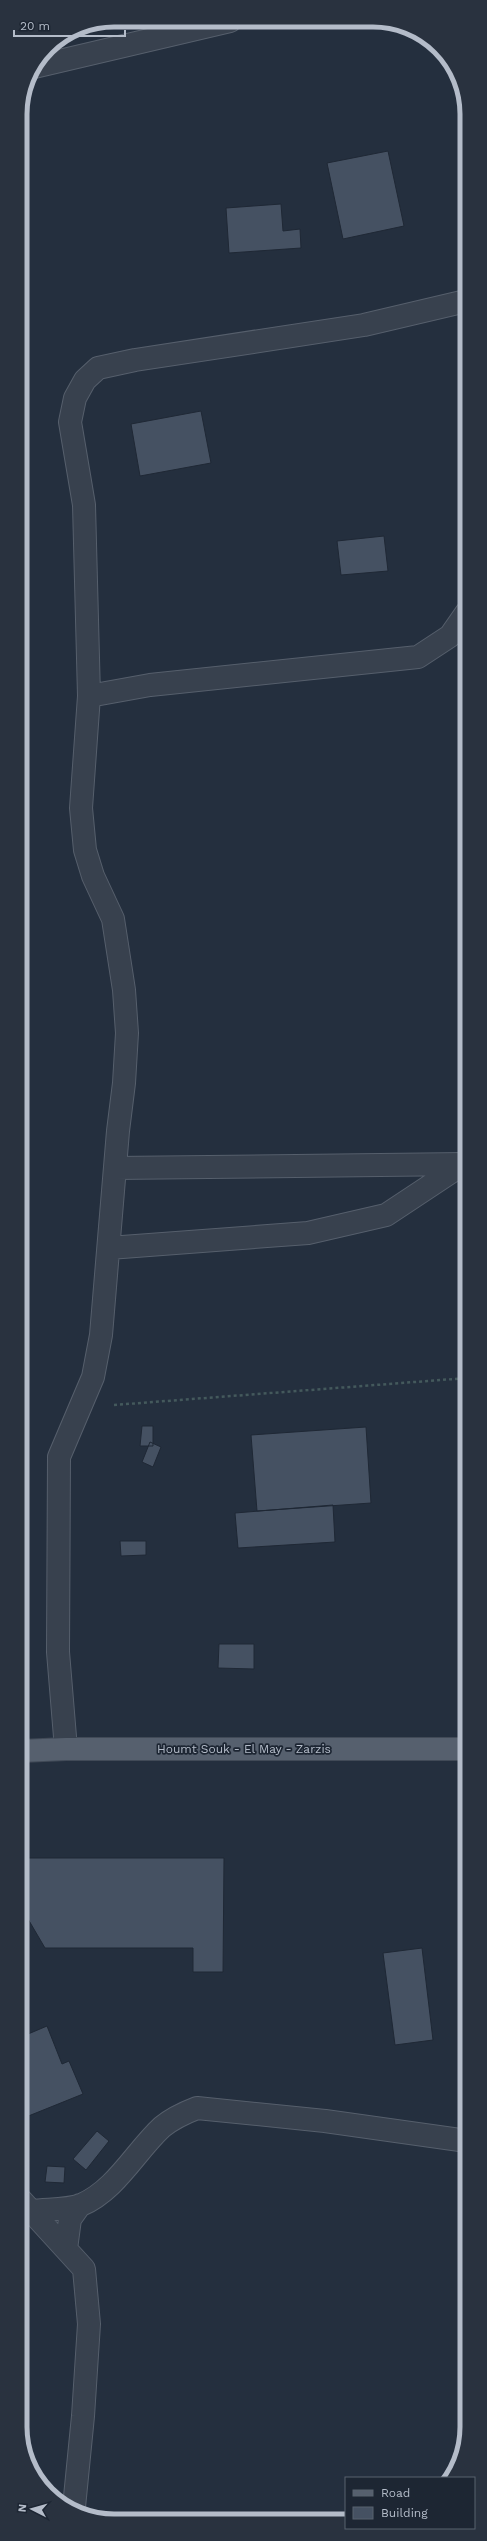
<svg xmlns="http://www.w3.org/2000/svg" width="487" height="2541" viewBox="0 0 487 2541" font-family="'Work Sans',sans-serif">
  <rect width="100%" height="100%" fill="#242f3e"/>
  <!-- building -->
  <path fill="#455162" stroke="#1f2835" d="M388,151L404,226L343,239L327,163Z
    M281,204L283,231L300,229L301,248L229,253L226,208Z
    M201,411L211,463L140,476L131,424Z
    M384,536L388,571L341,575L337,541Z
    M142,1426H153V1446H140Z
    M366,1427L371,1503L257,1511L251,1435Z
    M150,1442L161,1447L153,1467L142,1462Z
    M333,1505L335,1542L238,1548L235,1513Z
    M120,1541H146V1555L121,1556Z
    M219,1644H254V1669L218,1668Z
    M21,1858H224L223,1972H193V1948H45L21,1907Z
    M422,1948L433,2040L395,2045L383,1953Z
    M47,2026L62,2064L69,2061L83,2094L21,2119V2037Z
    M97,2131L109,2141L86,2170L73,2159Z
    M47,2166L65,2167L64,2183L45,2182Z"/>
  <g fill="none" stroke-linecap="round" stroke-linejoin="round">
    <defs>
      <path id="minor" d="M34,67L230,21
        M89,696L84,505L70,422L75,398L85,380L98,368L135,360L364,325L466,301
        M115,1168L464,1164
        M109,1248L308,1233L386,1215L463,1164
        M66,1749L58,1652L59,1457L93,1377L101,1335L118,1131L124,1083L127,1033L124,990L113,919L93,876L85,850L81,808L89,696L150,685L418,657L450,636L466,613
        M21,2200L84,2269L89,2324L83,2416L74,2507
        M32,2211C47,2209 67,2210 81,2205C116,2190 135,2152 162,2127C173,2118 184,2113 197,2108L325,2121L467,2141
        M66,2249L70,2219L80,2205"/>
      <path id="major" d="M21,1751L66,1749H467"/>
    </defs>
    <!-- minor casing -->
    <use href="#minor" stroke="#565f6c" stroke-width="24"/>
    <!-- major casing -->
    <use href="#major" stroke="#414a57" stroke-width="24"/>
    <!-- path -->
    <path stroke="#44595c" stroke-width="2.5" stroke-dasharray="3 3" stroke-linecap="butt" d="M114,1405L467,1378"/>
    <!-- minor -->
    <use href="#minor" stroke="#38414e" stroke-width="22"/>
    <!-- major -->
    <use href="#major" stroke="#56606e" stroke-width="22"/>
  </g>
  <g text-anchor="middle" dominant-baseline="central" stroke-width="3.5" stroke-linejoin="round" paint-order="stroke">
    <!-- street labels -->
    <g font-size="12" fill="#b4bcc9" stroke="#1d2633">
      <text x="244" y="1749">Houmt Souk - El May - Zarzis</text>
    </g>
  </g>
  <!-- crop -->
  <path d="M0 0H487V2541H0ZM114 27H373A87 87 0 0 1 460 114V2427A87 87 0 0 1 373 2514H114A87 87 0 0 1 27 2427V114A87 87 0 0 1 114 27Z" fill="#29323f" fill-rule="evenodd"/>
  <path fill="none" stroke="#b4bcc9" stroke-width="5" d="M114 27H373A87 87 0 0 1 460 114V2427A87 87 0 0 1 373 2514H114A87 87 0 0 1 27 2427V114A87 87 0 0 1 114 27Z"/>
  <!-- legend -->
  <rect x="345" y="2477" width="130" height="52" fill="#1d2633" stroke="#59626f"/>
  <rect x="353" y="2490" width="20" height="6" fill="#56606e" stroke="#59626f"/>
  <text x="381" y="2497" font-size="12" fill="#b4bcc9">Road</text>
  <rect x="353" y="2507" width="20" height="12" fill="#455162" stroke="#59626f"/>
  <text x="381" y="2517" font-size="12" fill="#b4bcc9">Building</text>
  <!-- north arrow -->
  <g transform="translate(32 2509) rotate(276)" stroke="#1d2633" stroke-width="3" paint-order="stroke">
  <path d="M0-3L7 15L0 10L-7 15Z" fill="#b4bcc9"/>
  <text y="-6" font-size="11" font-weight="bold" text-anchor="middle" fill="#b4bcc9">N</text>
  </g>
  <!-- scale -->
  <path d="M14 30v6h111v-6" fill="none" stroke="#b4bcc9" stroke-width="2"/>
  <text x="20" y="30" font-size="12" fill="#b4bcc9" stroke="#1d2633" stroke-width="3" paint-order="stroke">20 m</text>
</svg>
